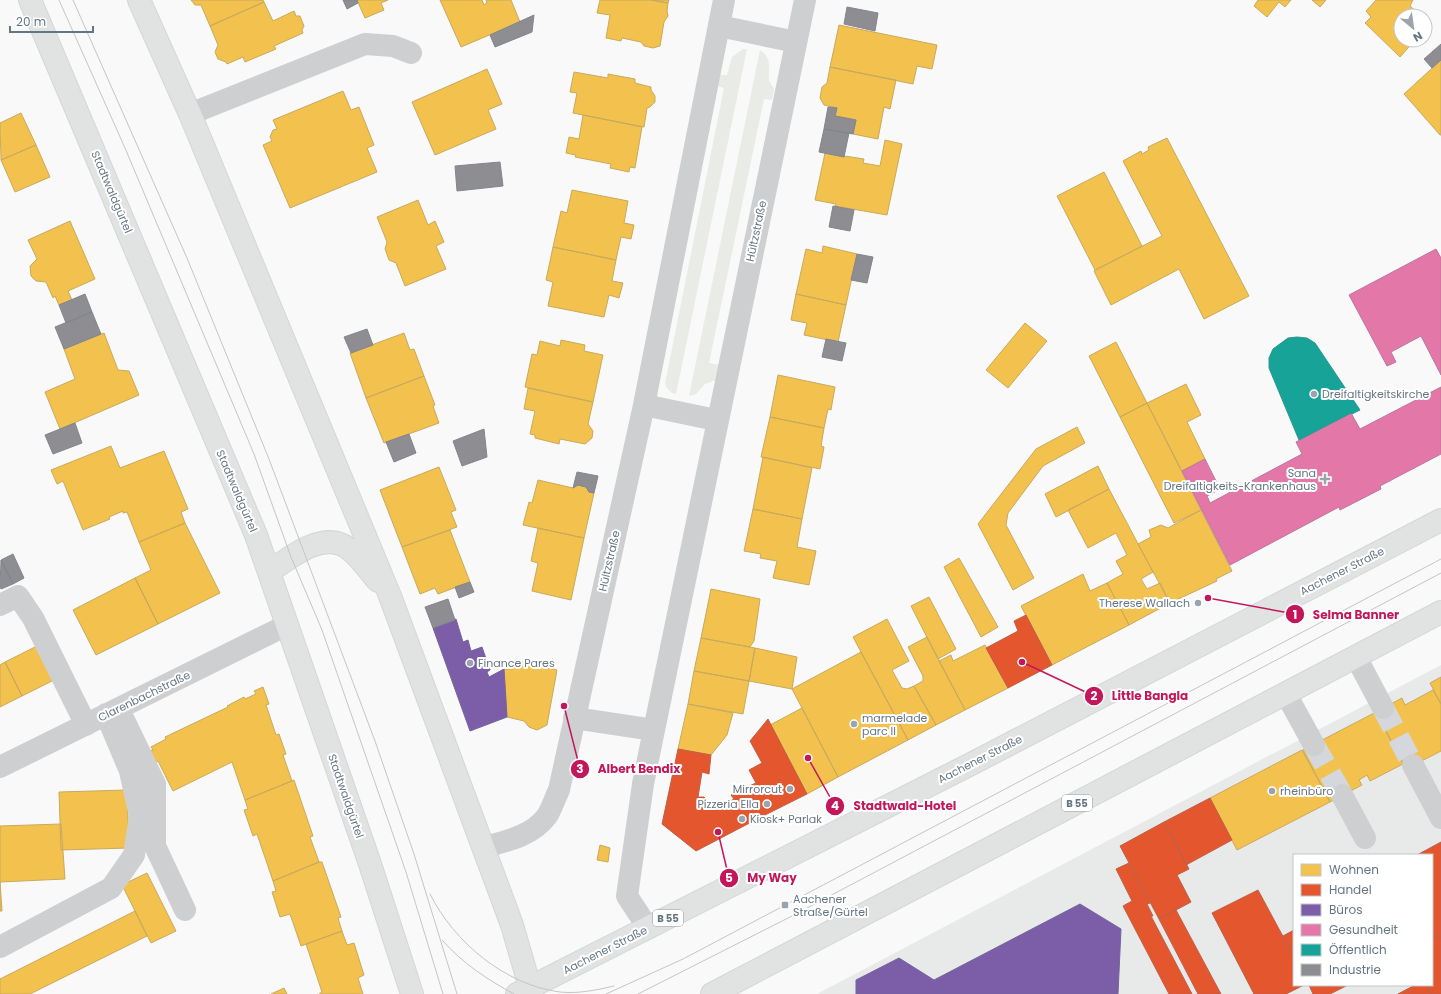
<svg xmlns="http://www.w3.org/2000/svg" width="1441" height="994" viewBox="0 0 1441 994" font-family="Poppins,sans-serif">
  <rect width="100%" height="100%" fill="#f9f9f9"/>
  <!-- built -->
  <path fill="#e8e9e9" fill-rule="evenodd" d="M1441,665V994H817ZM1294,855H1432V985H1294Z"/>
  <!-- green -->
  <path fill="#e8ebe6" d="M743,49H747L676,394C670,393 667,389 665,384L724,88L717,86L719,75H727L732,57Z
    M760,50C773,59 768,68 769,80C770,83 773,87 774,89L772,100L764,99L709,363L719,365L716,380L705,384L696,394L689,396Z"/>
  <!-- homes -->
  <path fill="#f2c14e" stroke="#c8aa5e" d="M191,0H263L264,2L210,26L201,5H195Z
    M357,0H388L381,3L384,10L365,18Z
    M440,0H482L484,5L487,3L486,0H511L520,22L461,47Z
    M600,0H651L668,3L667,11L668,16L664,22L660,46L653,48L644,46L641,42L622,38L621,41L606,38L610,15L597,13Z
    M651,0H669L668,3Z
    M1258,0H1291L1285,7L1279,2L1267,17L1254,6Z
    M1312,0H1326L1320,7Z
    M1376,0H1413L1410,6L1421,16H1401V40H1415L1400,57L1365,23L1371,17L1366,11Z
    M264,2L273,21L294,11L296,16H300L304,26L302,30L303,33L274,46L276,49L245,62L243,57L227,64L226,62L218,59L215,52L218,45L210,26Z
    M1425,20L1430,24L1425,29Z
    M839,25L937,45L932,69L917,66L913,84L830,67Z
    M1441,60V135H1440L1404,94Z
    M830,67L896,80L890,109L884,107L878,139L853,134L856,120L835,116L837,108L824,105L820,98L822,87L827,83Z
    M487,69L502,104L488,110L496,129L435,155L412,102Z
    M574,72L608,78V74L635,79V83L651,87V90L655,96V102L650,107L647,108L644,127L573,113L577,93L570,92Z
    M343,91L351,110L359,107L374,145L367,148L377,172L290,208L263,145L272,141L270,137L273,130L277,129L273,120Z
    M21,113L36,145L1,160L0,123Z
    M583,115L642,127L635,168L630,167L629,172L610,168L611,164L575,157L576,155L566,153L569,137L579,139Z
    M1167,138L1249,296L1204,319L1179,269L1111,305L1094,271L1162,236L1123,161L1141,151L1142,154L1149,150L1148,147Z
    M885,140L902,144L887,215L835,206L836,204L815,200L825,153L864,159L863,163L880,166Z
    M36,145L50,177L15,192L1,160Z
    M1104,172L1142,246L1095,270L1057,196Z
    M572,190L628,201L624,223L634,225L631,239L621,237L616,260L553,247L561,211L567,213Z
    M418,200L428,225L435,221L444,242L436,246L446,269L405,286L396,263L389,260L385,249L387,242L377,217Z
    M70,221L95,279L68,291L72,300L59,305L55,296L53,298L46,282L36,281L31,276L30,266L37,259L28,240Z
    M823,246L857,254L846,305L796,294L806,249L822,253Z
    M553,247L616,260L612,281L623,283L619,298L609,295L604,317L548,306L553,282L546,280Z
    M796,294L846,305L838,342L804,335L807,323L791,320Z
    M1025,323L1047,341L1008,388L986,370Z
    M104,333L118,370L129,371L139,395L60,429L45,392L75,379L64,349Z
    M404,333L410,350L414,349L424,376L366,398L350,353Z
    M561,340L585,345L584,351L603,355L593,402L525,387L532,354L537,355L540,341L560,346Z
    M1116,342L1147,403L1120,417L1089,356Z
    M778,375L835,387L831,410L828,409L824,428L770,417Z
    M424,376L435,405L433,406L439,423L384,443L366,398Z
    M1186,384L1201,415L1187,422L1205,459L1182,471L1147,403Z
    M528,388L593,402L588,424L593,431L592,438L585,444L560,439L559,444L535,438V435L530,434L535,411L524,409Z
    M1147,403L1201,510L1174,523L1120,417Z
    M770,417L824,428L821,446L824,447L820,469L761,457Z
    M1077,427L1085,443L1043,466L1008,513L1006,525L1034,578L1013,590L978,524L1036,449Z
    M111,446L120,468L164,451L188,509L181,512L185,523L139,542L127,512L123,513V511L109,517L110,519L83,530L63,481L57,484L51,470Z
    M763,457L812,468L802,519L753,509Z
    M1098,466L1109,489L1056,517L1045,494Z
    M439,467L456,510L451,512L457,527L402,547L380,490Z
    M538,480L573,488L578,485L586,487L589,492L594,493L584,538L523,525L529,502L532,503Z
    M1109,489L1153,572L1141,579L1147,589L1160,583L1170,603L1129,625L1107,583L1123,574L1116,561L1127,555L1116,533L1088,548L1068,510Z
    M753,509L802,519L797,547L816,551L809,585L773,578L777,561L760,558L761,554L744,551Z
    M1201,510L1232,571L1216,579L1217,581L1170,603L1138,544L1151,537L1149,530L1161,525L1168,528Z
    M185,523L220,593L158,624L135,578L151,570L139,542Z
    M538,528L584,538L571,600L532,591L538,563L531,561Z
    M450,530L470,582L438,594L435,588L420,594L402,547Z
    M959,558L998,627L981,637L944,567Z
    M1083,574L1090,591L1107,583L1129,625L1052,665L1021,606Z
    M135,578L158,624L96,655L73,610Z
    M711,589L760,599L754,641L750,647L701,638Z
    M929,597L956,649L938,659L911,606Z
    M887,619L909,661L892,670L902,688L907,689L914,686L936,725L908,740L853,637Z
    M927,637L965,710L936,725L914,686L923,681V676L908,647Z
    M701,638L755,648L749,681L694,671Z
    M985,645L1008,688L965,710L939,661L951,655L953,661Z
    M37,646L54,680L22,696L5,662Z
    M755,648L797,657L792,689L749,681Z
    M861,652L908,740L838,777L792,689Z
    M515,660L557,670L547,725L537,730L529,727L524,721L507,717L504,669H513Z
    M5,662L22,696L0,707V665Z
    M694,671L749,681L743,714L688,704Z
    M1441,677V704L1430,683Z
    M263,687L269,704L266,705L276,735L279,734L286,754L283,755L292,781L245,800L232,762L173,791L158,761L155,763L150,751L153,750L151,747L166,739L165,737L228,707L227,706L244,697L245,699L256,694L254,691Z
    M1433,690L1441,704V751L1406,769L1376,712L1402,698L1405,705Z
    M688,704L733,713L727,735L711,755L678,749Z
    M802,708L838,777L807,794L770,725Z
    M1376,712L1403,764L1370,781L1367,775L1359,780L1362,785L1330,802L1303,750Z
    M1302,750L1330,802L1237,850L1210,798Z
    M294,780L313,836L310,837L319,862L273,881L257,834L253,836L244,810L248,809L245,800Z
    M127,790L129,848L61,850L59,792Z
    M61,824L65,879L0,882V826Z
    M600,845L610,848L608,862L597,860Z
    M319,862H322L341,917L338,918L342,931L301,946L290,914L280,917L272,892L276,891L273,881Z
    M147,873L176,931L151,943L122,885Z
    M0,882L2,911H0Z
    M135,911L147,936L30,994H0V979Z
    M342,931L347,945L354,943L364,975L358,978L363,994H319L322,992L306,944Z
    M284,988L287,994H271Z"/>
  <!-- shops -->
  <path fill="#e4572e" stroke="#be6048" d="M1026,615L1052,665L1008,688L986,648L1018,631L1014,621Z
    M768,719L807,794L763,816L747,787L756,783L749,770L762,763L750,741Z
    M678,749L711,755L709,774L702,772L698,797H704L715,810L734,799L731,795L747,787L763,816L696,851L662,824Z
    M1210,798L1232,840L1186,865L1164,822Z
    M1164,822L1189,869L1177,875L1191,902L1159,919L1120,846Z
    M1441,842V936L1432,940V855H1417Z
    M1129,863L1150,903L1147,904L1153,916H1151L1192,994H1169L1123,906L1132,901L1116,869Z
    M1258,890L1294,957V985H1304L1286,994H1254L1212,913Z
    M1176,910L1221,994H1198L1159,919Z
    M1294,930V957L1283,936Z
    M1441,936V994H1431L1426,985H1432V940Z
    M1309,985H1348L1330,994H1313Z
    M1415,985H1426L1431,994H1398Z"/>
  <!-- offices -->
  <path fill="#7b5ea7" stroke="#74659c" d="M456,619L463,642L468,640L471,651L482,647L490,670L487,672L489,677L504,669L507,717L470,731L433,628Z
    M1080,904L1121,929L1118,994H856V980L899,958L934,980Z"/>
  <!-- health -->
  <path fill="#e377a8" stroke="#bd779d" d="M1436,249L1441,258V375L1421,336L1391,352L1396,362L1387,366L1349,295Z
    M1441,387V454L1380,486L1381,489L1340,510L1339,507L1230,565L1182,471L1205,459L1220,489L1207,496L1210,503L1302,454L1296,442L1351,413L1360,429Z"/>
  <!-- public -->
  <path fill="#17a398" stroke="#2e9692" d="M1297,337L1307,338L1315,343L1360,410L1352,414L1351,413L1299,440L1269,368V358L1273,349L1288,338Z"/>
  <!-- industry -->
  <path fill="#8d8d92" stroke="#81868e" d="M343,0H357L358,3L347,9Z
    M847,7L878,13L875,31L844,24Z
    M534,15L532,32L495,47L490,35Z
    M1441,44V60L1432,68L1424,59Z
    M828,107L837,108L835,116L856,120L853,134L824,129Z
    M824,129L849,133L844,157L819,152Z
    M500,162L503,186L457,191L455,166Z
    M833,206L854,210L850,231L829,227Z
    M857,254L873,257L867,283L851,280Z
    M85,294L92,312L66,323L59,305Z
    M92,312L101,334L64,349L55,327Z
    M367,329L373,345L351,353L344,337Z
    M826,339L846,343L842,361L822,357Z
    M75,423L82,443L53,454L45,435Z
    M484,429L487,457L462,466L453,441Z
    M409,434L416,453L394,462L386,442Z
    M577,472L598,476L594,493L589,492L586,487L578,485L573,488Z
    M13,554L24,578L13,584L1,560Z
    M1,560L13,584L1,589L0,587Z
    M470,582L474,592L459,598L455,587Z
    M448,599L455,620L433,628L425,607Z"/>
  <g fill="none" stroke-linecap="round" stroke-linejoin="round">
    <!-- minor-tunnel -->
    <path stroke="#d4d8dc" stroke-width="22" stroke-dasharray="22 11" stroke-linecap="butt" d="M1383,708L1413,765
      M1314,745L1342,795"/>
    <defs>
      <path id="major" d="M30,0L256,535L370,864L412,994
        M139,0L190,114L390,596L512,925L532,994
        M269,572C289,558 324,529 349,549C360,557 369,571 378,581
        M517,994L973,763L1441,520
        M712,994L1441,612"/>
    </defs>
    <!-- major casing -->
    <use href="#major" stroke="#d5d6d7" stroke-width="24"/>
    <!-- minor -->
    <path stroke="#cecfd0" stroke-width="22" d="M719,26L796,42
      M190,114L365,44L393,46L411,53
      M644,405L716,420
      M0,605L18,596L33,618L86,725
      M1356,657L1383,708
      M1286,694L1314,745
      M574,718L654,730
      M124,720L155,784V846L185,910
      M1413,765L1441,818
      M0,767L287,625
      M1342,795L1365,838
      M484,847C507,841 532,836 547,816C552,808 555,798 559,790L644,405L724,0
      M648,928L627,896L643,784L654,730L805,0
      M0,947L111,888L134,855L140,816L130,771L106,714"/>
    <!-- major -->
    <use href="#major" stroke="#e1e2e2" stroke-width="22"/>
    <!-- tram -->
    <path stroke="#c3c5c6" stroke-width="1" d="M59,0L125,148L254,454L291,557L322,630L406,872L443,994
      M73,0L187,258L269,459L375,741L414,854L457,994
      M430,894C454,942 505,985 560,992C578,994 597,990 614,986
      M442,940C462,963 488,980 514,994
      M606,994L683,959L1441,559
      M638,994L790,917L1441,573"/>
  </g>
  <!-- markers -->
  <g fill="#99a4ac" stroke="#fff" stroke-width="1.5">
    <circle cx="1314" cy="394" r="4"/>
    <path d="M1323 473h4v4h4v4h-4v4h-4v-4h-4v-4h4z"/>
    <circle cx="1198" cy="603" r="4"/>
    <circle cx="470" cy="663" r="4"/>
    <circle cx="854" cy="724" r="4"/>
    <circle cx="790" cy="789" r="4"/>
    <circle cx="1272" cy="791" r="4"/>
    <circle cx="767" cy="804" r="4"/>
    <circle cx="742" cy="819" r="4"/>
    <rect x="781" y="901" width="8" height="8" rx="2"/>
  </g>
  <g text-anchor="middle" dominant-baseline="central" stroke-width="4" stroke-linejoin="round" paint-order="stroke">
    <!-- shield labels -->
    <g fill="#fff" stroke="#939fa8" stroke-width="1">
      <rect x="1062" y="795" width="30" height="16" rx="3"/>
      <rect x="653" y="910" width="30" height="16" rx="3"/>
    </g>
    <g font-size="10" font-weight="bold" fill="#657683">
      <text x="1077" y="803">B 55</text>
      <text x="668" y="918">B 55</text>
    </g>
    <!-- street labels -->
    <g font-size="11" fill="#657683" stroke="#fff">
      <text transform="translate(112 192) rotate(67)">Stadtwaldgürtel</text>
      <text transform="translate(756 231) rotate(-78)">Hültzstraße</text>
      <text transform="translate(237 491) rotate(67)">Stadtwaldgürtel</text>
      <text transform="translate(609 561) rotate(-77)">Hültzstraße</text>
      <text transform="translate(1342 571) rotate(-27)">Aachener Straße</text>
      <text transform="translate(144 696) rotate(-26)">Clarenbachstraße</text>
      <text transform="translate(980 759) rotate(-27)">Aachener Straße</text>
      <text transform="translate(346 796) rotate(71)">Stadtwaldgürtel</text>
      <text transform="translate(605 950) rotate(-27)">Aachener Straße</text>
    </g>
    <!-- poi labels -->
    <g font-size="11" fill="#657683" stroke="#fff" text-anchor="start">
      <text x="1322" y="394">Dreifaltigkeitskirche</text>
      <text x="1316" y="473" text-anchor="end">Sana<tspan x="1316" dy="13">Dreifaltigkeits-Krankenhaus</tspan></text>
      <text x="1190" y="603" text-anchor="end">Therese Wallach</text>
      <text x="478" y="663">Finance Pares</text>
      <text x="862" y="718">marmelade<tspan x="862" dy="13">parc II</tspan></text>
      <text x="782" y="789" text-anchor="end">Mirrorcut</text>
      <text x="1280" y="791">rheinbüro</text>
      <text x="759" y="804" text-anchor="end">Pizzeria Ella</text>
      <text x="750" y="819">Kiosk+ Parlak</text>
      <text x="793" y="899">Aachener<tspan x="793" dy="13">Straße/Gürtel</tspan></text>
    </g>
  </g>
  <!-- callouts -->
  <path fill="none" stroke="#c2185b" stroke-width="1.5" d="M1208 598L1295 614M1022 662L1094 696M564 706L580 769M808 758L835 806M718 832L729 878"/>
  <g fill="#c2185b" stroke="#fff" stroke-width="1.5">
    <circle cx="1208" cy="598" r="4"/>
    <circle cx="1022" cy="662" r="4"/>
    <circle cx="564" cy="706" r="4"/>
    <circle cx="808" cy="758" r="4"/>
    <circle cx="718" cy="832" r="4"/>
    <circle cx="1295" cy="614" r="10"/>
    <circle cx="1094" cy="696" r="10"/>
    <circle cx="580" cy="769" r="10"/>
    <circle cx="835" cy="806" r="10"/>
    <circle cx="729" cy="878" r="10"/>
  </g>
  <g font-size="12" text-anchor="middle" font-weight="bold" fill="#fff">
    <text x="1295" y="619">1</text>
    <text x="1094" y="700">2</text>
    <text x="580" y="773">3</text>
    <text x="835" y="810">4</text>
    <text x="729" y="882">5</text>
  </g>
  <g font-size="12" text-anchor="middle" font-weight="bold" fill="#c2185b" stroke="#fff" stroke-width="4" stroke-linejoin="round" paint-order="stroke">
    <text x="1356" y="619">Selma Banner</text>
    <text x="1150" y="700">Little Bangla</text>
    <text x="639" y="773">Albert Bendix</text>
    <text x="905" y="810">Stadtwald-Hotel</text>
    <text x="772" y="882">My Way</text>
  </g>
  <!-- legend -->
  <rect x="1293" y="854" width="140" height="132" fill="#ffffff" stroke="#c1c8cd"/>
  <rect x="1301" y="864" width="20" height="12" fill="#f2c14e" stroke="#c1c8cd"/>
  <text x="1329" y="874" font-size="12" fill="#657683">Wohnen</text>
  <rect x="1301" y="884" width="20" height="12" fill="#e4572e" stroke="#c1c8cd"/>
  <text x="1329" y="894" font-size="12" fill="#657683">Handel</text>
  <rect x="1301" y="904" width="20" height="12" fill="#7b5ea7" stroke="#c1c8cd"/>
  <text x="1329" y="914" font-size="12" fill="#657683">Büros</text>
  <rect x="1301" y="924" width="20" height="12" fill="#e377a8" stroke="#c1c8cd"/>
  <text x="1329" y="934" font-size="12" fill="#657683">Gesundheit</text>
  <rect x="1301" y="944" width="20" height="12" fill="#17a398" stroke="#c1c8cd"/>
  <text x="1329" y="954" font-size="12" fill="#657683">Öffentlich</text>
  <rect x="1301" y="964" width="20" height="12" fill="#8d8d92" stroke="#c1c8cd"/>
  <text x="1329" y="974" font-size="12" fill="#657683">Industrie</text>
  <!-- north arrow -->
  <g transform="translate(1413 28) rotate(151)"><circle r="19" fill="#ffffff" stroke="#c1c8cd"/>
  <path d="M0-3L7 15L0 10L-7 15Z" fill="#99a4ac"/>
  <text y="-6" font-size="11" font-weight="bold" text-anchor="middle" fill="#657683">N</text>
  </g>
  <!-- scale -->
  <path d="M10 26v6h83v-6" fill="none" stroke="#657683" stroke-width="2"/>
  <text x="16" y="26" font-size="12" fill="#657683" stroke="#ffffff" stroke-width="3" paint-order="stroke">20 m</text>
</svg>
